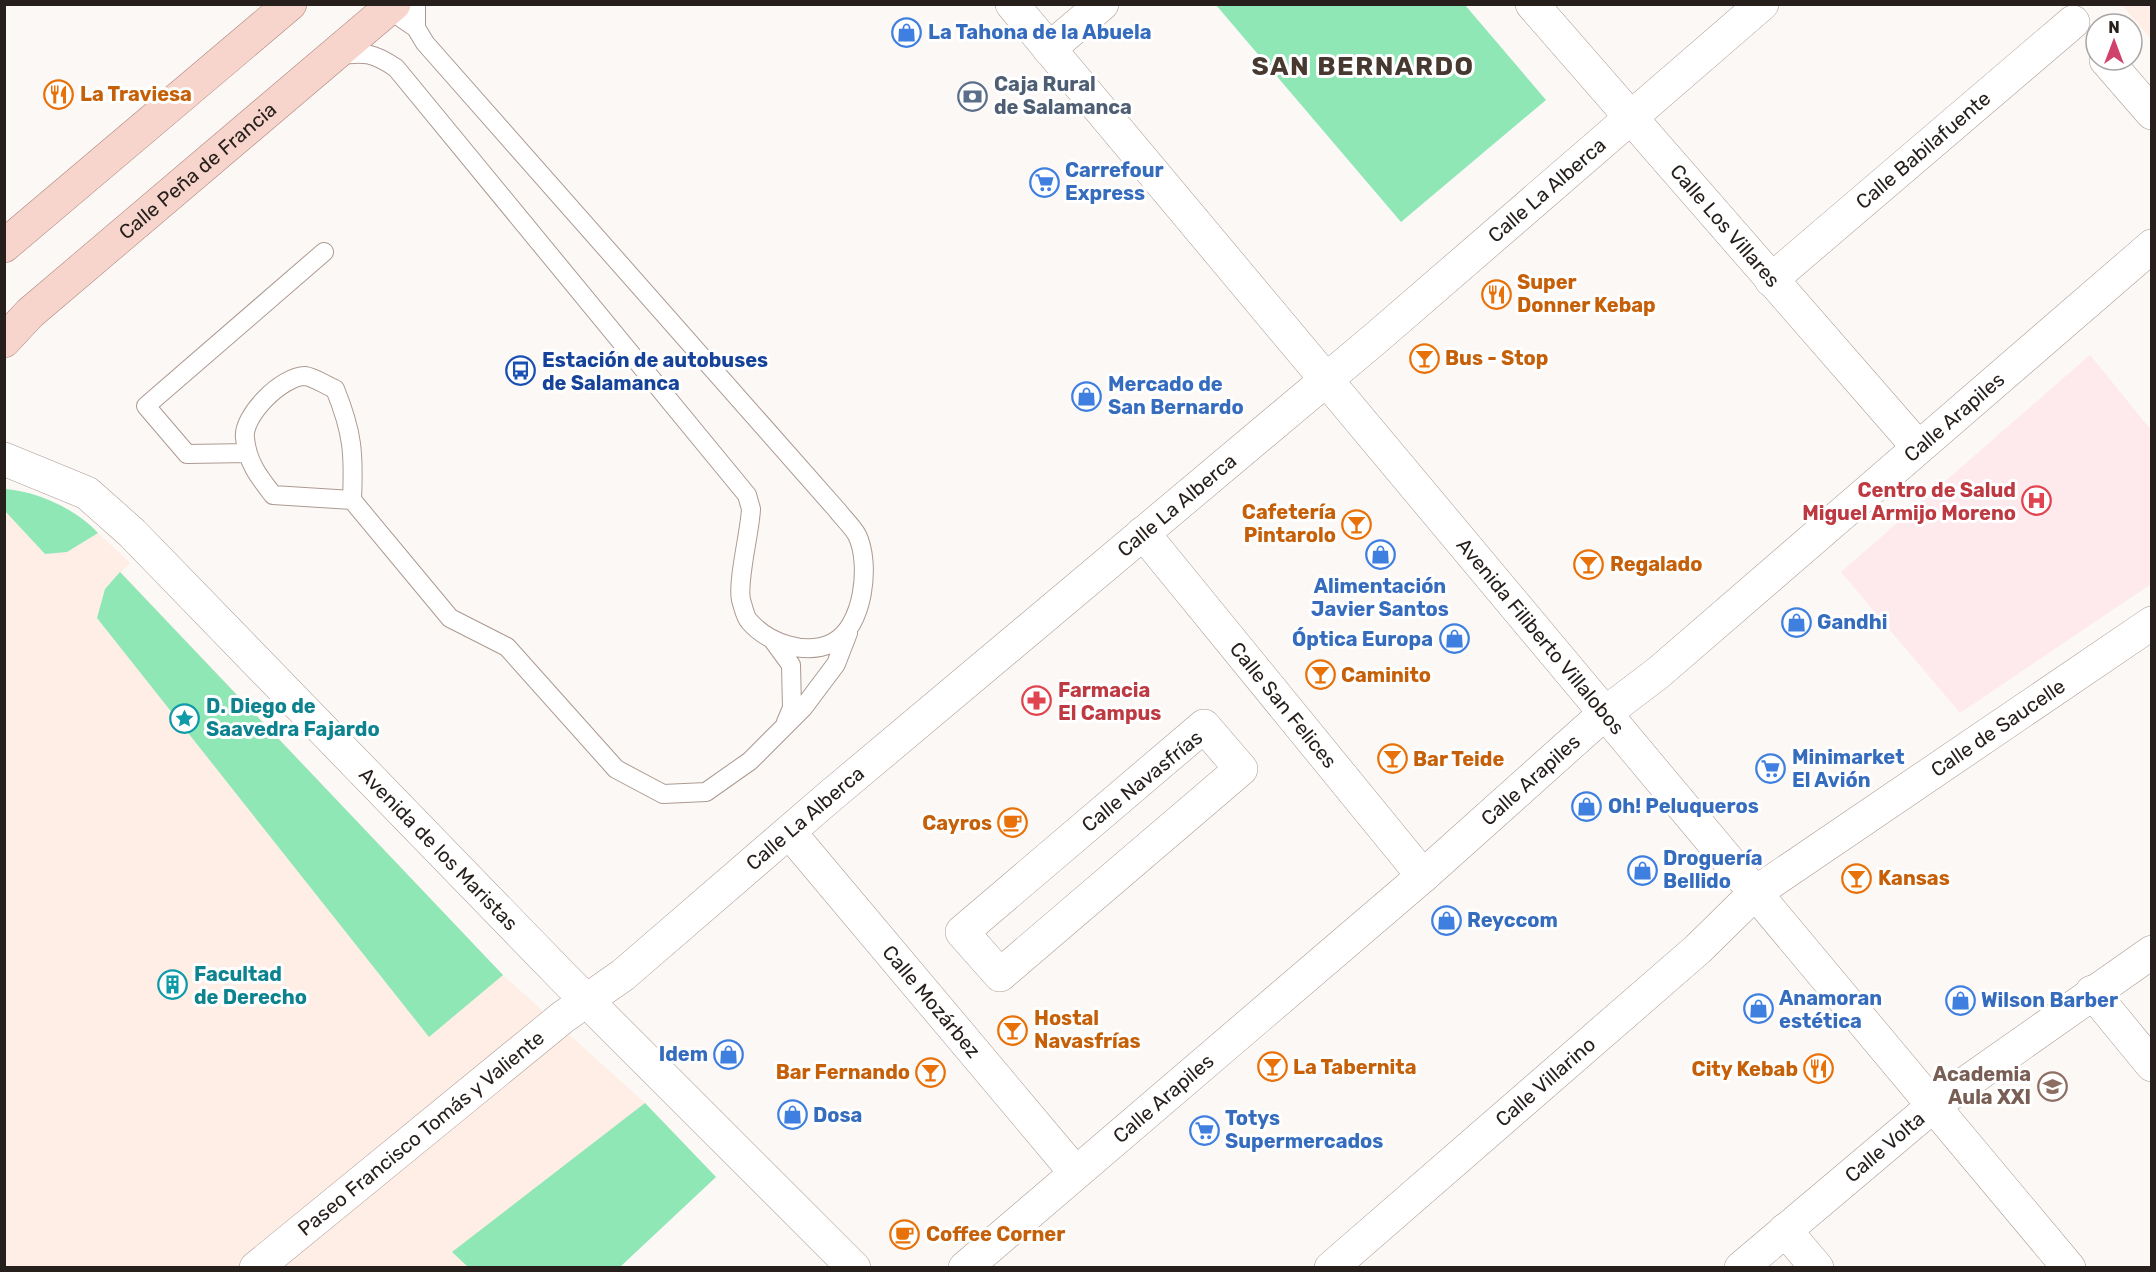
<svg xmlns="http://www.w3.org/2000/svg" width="2156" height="1272" viewBox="0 0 2156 1272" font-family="Rubik,sans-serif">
  <rect width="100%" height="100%" fill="#fcf8f6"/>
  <!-- built -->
  <path fill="#feeee6" d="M2122,5H2151V39Z
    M4,489L17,490L58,505L88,523L130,563L121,572L503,975L645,1103L716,1177L620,1267H5Z"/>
  <!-- medical -->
  <path fill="#fee9ed" d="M2090,355L2151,430V584L1960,713L1841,572Z"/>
  <!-- green -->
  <path fill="#8fe7b6" d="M1216,5H1465L1546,100L1401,222Z
    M4,489C37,491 76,509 98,533L67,552L45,554L5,511Z
    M120,572L503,975L429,1037L97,618L105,589Z
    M645,1103L716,1177L620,1267H468L452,1252Z"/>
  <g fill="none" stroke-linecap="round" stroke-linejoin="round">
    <defs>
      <path id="lane" d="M416,28V4
        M337,56C364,51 374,53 396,68L747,495L751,509C750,532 737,581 741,600C743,606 745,617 749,621C768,643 805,656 832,643C864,628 871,563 857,535C852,526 843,518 837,510L425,43L416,28L384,6
        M248,453L187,454L146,406L324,252
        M352,500L273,495C259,477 247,462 245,438C242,416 282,376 305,376C314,377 327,386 335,389C353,433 354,454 352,500L450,618L507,647L616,769L663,794L706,792L750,761L803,708L836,664L848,633
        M772,639L791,665L792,708L786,722"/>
      <g id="street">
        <path id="s1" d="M1532,4L1918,447"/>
        <path d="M1049,49L1102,4"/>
        <path d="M2106,60L2152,113"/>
        <path id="s2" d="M1771,280L2073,22"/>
        <path id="s3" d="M1143,533L1423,876"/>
        <path d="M1204,726L1241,769L1000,975L962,932Z"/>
        <path id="s4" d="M790,833L1075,1172"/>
        <path d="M2092,992L2152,1065"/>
        <path d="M1785,1230L1817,1268"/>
        <path id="s5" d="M256,1268L563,1017L623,975L828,798L1376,338L1762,4"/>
        <path id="s6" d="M965,1268L1423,876L1604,714L1658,673L2152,246"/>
        <path id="s7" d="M1331,1268L1698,949L1755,893L2152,623"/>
        <path id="s8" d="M1741,1268L1933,1106L2152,952"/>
      </g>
      <g id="secondary">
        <path id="s9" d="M1012,4L2069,1268"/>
        <path id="s10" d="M4,459L87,493L132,533L565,979L854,1268"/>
      </g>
      <g id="primary">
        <path d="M4,246L290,4"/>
        <path id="s11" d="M4,341L30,313L394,4"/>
      </g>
    </defs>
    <!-- lane casing -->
    <use href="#lane" stroke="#ac9a91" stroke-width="20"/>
    <!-- street casing -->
    <use href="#street" stroke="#ac9a91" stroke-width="34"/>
    <!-- secondary casing -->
    <use href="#secondary" stroke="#ac9a91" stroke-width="34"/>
    <!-- primary casing -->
    <use href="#primary" stroke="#aa8378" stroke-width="34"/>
    <!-- lane -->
    <use href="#lane" stroke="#fff" stroke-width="18"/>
    <!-- street -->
    <use href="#street" stroke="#fff" stroke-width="33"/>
    <!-- secondary -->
    <use href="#secondary" stroke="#fff" stroke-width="33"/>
    <!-- primary -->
    <use href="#primary" stroke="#f7d5cc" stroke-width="33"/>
  </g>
  <!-- icons -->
  <defs>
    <symbol id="shop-ring" viewBox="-11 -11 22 22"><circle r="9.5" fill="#fff" stroke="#3f7fe0" stroke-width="1.5"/><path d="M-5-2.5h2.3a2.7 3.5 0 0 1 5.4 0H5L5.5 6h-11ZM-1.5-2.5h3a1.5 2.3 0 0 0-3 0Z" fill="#3f7fe0"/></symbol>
    <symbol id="restaurant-ring" viewBox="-11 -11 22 22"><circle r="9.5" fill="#fff" stroke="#e8710a" stroke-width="1.5"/><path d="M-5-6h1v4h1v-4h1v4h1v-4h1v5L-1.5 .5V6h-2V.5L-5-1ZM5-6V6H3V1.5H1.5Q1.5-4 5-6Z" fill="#e8710a"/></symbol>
    <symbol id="bank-ring" viewBox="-11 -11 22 22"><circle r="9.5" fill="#fff" stroke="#5c6f8a" stroke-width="1.5"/><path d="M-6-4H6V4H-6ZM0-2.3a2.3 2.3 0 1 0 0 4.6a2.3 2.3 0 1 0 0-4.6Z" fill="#5c6f8a"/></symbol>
    <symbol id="supermarket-ring" viewBox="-11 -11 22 22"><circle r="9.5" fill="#fff" stroke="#3f7fe0" stroke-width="1.5"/><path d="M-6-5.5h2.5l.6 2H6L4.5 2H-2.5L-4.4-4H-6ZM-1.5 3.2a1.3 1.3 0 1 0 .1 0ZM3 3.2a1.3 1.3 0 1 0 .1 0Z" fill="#3f7fe0"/></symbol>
    <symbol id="bar-ring" viewBox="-11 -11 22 22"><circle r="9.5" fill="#fff" stroke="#e8710a" stroke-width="1.5"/><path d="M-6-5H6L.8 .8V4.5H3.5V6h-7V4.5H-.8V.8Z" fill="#e8710a"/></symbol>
    <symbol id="bus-ring" viewBox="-11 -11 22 22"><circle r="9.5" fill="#fff" stroke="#1a4fb4" stroke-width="1.5"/><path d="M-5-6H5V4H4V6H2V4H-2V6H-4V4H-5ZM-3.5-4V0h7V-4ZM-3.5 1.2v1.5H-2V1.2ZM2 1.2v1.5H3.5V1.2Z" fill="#1a4fb4"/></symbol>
    <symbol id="hospital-ring" viewBox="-11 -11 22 22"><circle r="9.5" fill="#fff" stroke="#e0444e" stroke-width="1.5"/><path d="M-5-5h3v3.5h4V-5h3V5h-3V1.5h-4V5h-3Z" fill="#e0444e"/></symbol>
    <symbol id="pharmacy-ring" viewBox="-11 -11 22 22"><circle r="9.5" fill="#fff" stroke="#e0444e" stroke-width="1.5"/><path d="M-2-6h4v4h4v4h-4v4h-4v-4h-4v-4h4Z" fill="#e0444e"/></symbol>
    <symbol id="sight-ring" viewBox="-11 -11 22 22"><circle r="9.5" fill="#fff" stroke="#0f9aa8" stroke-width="1.5"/><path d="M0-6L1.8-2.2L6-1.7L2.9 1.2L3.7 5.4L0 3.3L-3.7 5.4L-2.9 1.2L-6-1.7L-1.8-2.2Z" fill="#0f9aa8"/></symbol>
    <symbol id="cafe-ring" viewBox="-11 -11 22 22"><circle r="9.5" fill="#fff" stroke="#e8710a" stroke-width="1.5"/><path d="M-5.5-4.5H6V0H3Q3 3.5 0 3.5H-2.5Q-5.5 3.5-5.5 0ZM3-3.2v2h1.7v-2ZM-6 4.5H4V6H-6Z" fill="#e8710a"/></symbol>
    <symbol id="building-ring" viewBox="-11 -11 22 22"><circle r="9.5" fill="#fff" stroke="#0f9aa8" stroke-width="1.5"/><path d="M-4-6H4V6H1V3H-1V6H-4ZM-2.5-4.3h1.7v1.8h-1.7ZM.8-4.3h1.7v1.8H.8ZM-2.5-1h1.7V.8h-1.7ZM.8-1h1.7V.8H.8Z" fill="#0f9aa8"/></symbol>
    <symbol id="school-ring" viewBox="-11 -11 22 22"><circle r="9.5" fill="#fff" stroke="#8d6e63" stroke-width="1.5"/><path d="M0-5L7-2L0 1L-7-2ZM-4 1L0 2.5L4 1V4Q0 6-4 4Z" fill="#8d6e63"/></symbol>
  </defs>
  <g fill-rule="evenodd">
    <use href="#shop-ring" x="890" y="16" width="33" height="33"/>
    <use href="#restaurant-ring" x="42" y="78" width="33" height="33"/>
    <use href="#bank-ring" x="956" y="80" width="33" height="33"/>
    <use href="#supermarket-ring" x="1028" y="166" width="33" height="33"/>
    <use href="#restaurant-ring" x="1480" y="278" width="33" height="33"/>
    <use href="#bar-ring" x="1408" y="342" width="33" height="33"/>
    <use href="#bus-ring" x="504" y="354" width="33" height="33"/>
    <use href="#shop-ring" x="1070" y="380" width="33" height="33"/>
    <use href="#hospital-ring" x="2020" y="484" width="33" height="33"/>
    <use href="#bar-ring" x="1340" y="508" width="33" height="33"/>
    <use href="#shop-ring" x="1364" y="538" width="33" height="33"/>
    <use href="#bar-ring" x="1572" y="548" width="33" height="33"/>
    <use href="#shop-ring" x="1780" y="606" width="33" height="33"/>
    <use href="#shop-ring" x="1438" y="622" width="33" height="33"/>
    <use href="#bar-ring" x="1304" y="658" width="33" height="33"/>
    <use href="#pharmacy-ring" x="1020" y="684" width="33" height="33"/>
    <use href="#sight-ring" x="168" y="702" width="33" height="33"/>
    <use href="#bar-ring" x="1376" y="742" width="33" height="33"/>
    <use href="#supermarket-ring" x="1754" y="752" width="33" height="33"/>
    <use href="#shop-ring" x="1570" y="790" width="33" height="33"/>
    <use href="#cafe-ring" x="996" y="806" width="33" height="33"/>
    <use href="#shop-ring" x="1626" y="854" width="33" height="33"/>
    <use href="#bar-ring" x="1840" y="862" width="33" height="33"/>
    <use href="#shop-ring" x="1430" y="904" width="33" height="33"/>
    <use href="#building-ring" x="156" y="968" width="33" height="33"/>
    <use href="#shop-ring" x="1944" y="984" width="33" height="33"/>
    <use href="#shop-ring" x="1742" y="992" width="33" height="33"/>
    <use href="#bar-ring" x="996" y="1014" width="33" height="33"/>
    <use href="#shop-ring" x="712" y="1038" width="33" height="33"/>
    <use href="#bar-ring" x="1256" y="1050" width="33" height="33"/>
    <use href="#restaurant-ring" x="1802" y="1052" width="33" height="33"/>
    <use href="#bar-ring" x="914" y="1056" width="33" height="33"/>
    <use href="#school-ring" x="2036" y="1070" width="33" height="33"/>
    <use href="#shop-ring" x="776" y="1098" width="33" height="33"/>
    <use href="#supermarket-ring" x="1188" y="1114" width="33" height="33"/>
    <use href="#cafe-ring" x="888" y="1218" width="33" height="33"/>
  </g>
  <g text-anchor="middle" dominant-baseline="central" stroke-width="6" stroke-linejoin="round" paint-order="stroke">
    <!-- shop labels -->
    <g font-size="20" font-weight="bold" fill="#366cbe" stroke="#fff" text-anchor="start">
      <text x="928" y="32">La Tahona de la Abuela</text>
      <text x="1065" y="170">Carrefour<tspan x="1065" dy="23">Express</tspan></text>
      <text x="1108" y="384">Mercado de<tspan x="1108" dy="23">San Bernardo</tspan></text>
      <text x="1380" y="586" text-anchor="middle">Alimentación<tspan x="1380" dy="23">Javier Santos</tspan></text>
      <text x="1817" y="622">Gandhi</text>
      <text x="1433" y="639" text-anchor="end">Óptica Europa</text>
      <text x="1792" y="757">Minimarket<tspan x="1792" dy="23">El Avión</tspan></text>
      <text x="1608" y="806">Oh! Peluqueros</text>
      <text x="1663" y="858">Droguería<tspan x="1663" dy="23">Bellido</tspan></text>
      <text x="1467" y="920">Reyccom</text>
      <text x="1779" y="998">Anamoran<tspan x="1779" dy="23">estética</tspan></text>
      <text x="1981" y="1000">Wilson Barber</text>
      <text x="708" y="1054" text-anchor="end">Idem</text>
      <text x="813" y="1115">Dosa</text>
      <text x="1225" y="1118">Totys<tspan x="1225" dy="23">Supermercados</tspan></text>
    </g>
    <!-- service labels -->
    <g font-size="20" font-weight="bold" fill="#4e5e75" stroke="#fff" text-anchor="start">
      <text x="994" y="84">Caja Rural<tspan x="994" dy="23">de Salamanca</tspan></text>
    </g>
    <!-- food labels -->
    <g font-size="20" font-weight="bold" fill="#c56008" stroke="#fff" text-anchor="start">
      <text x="80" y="94">La Traviesa</text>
      <text x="1517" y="282">Super<tspan x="1517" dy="23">Donner Kebap</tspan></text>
      <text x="1445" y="358">Bus - Stop</text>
      <text x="1336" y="512" text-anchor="end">Cafetería<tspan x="1336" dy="23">Pintarolo</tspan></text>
      <text x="1610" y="564">Regalado</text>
      <text x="1341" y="675">Caminito</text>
      <text x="1413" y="759">Bar Teide</text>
      <text x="992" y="823" text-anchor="end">Cayros</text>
      <text x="1878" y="878">Kansas</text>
      <text x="1034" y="1018">Hostal<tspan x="1034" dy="23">Navasfrías</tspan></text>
      <text x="1293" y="1067">La Tabernita</text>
      <text x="1798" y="1069" text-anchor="end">City Kebab</text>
      <text x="910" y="1072" text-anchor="end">Bar Fernando</text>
      <text x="926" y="1234">Coffee Corner</text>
    </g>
    <!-- street labels -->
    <g font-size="20" fill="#261f1b" stroke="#fff">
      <text stroke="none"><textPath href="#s2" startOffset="200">Calle Babilafuente</textPath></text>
      <text stroke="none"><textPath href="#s11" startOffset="258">Calle Peña de Francia</textPath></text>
      <text stroke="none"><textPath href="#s5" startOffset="1682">Calle La Alberca</textPath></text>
      <text stroke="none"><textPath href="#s1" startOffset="294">Calle Los Villares</textPath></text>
      <text stroke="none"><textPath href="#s6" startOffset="1305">Calle Arapiles</textPath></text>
      <text stroke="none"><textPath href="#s5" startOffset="1196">Calle La Alberca</textPath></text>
      <text stroke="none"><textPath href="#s9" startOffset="824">Avenida Filiberto Villalobos</textPath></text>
      <text stroke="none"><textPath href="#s3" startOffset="222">Calle San Felices</textPath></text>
      <text stroke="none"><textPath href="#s7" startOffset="860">Calle de Saucelle</textPath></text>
      <text stroke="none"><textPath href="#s6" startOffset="747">Calle Arapiles</textPath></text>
      <text transform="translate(1142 781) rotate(-39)">Calle Navasfrías</text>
      <text stroke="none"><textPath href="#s5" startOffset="710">Calle La Alberca</textPath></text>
      <text stroke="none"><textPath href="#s10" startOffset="590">Avenida de los Maristas</textPath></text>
      <text stroke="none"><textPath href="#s4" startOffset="220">Calle Mozárbez</textPath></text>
      <text stroke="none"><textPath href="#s7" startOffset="284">Calle Villarino</textPath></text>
      <text stroke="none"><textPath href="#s6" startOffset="261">Calle Arapiles</textPath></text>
      <text stroke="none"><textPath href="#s5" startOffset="213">Paseo Francisco Tomás y Valiente</textPath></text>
      <text stroke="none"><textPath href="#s8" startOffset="188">Calle Volta</textPath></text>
    </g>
    <!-- transit labels -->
    <g font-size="20" font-weight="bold" fill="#164399" stroke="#fff" text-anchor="start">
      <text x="542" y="360">Estación de autobuses<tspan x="542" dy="23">de Salamanca</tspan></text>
    </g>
    <!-- health labels -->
    <g font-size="20" font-weight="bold" fill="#be3a42" stroke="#fff" text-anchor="end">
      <text x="2016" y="490">Centro de Salud<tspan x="2016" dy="23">Miguel Armijo Moreno</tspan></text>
      <text x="1058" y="690" text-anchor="start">Farmacia<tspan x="1058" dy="23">El Campus</tspan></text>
    </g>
    <!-- culture labels -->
    <g font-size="20" font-weight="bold" fill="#0d838f" stroke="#fff" text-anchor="start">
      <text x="206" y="706">D. Diego de<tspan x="206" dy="23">Saavedra Fajardo</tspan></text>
      <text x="194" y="974">Facultad<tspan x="194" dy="23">de Derecho</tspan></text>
    </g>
    <!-- education labels -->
    <g font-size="20" font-weight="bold" fill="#785e54" stroke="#fff" text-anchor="end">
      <text x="2031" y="1074">Academia<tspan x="2031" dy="23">Aula XXI</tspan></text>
    </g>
    <!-- district labels -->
    <g font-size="26" font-weight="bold" letter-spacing="1.5" fill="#473830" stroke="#fff">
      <text x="1363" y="66">SAN BERNARDO</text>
    </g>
  </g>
  <!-- border -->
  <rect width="2156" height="1272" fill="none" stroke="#261f1b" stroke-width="12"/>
  <!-- north arrow -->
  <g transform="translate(2114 42)"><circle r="28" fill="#ffffff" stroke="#a8a5a4" stroke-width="1.5"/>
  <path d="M0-4.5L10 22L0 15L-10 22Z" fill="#d0416b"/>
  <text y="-9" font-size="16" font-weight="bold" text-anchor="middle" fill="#261f1b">N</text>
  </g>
</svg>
